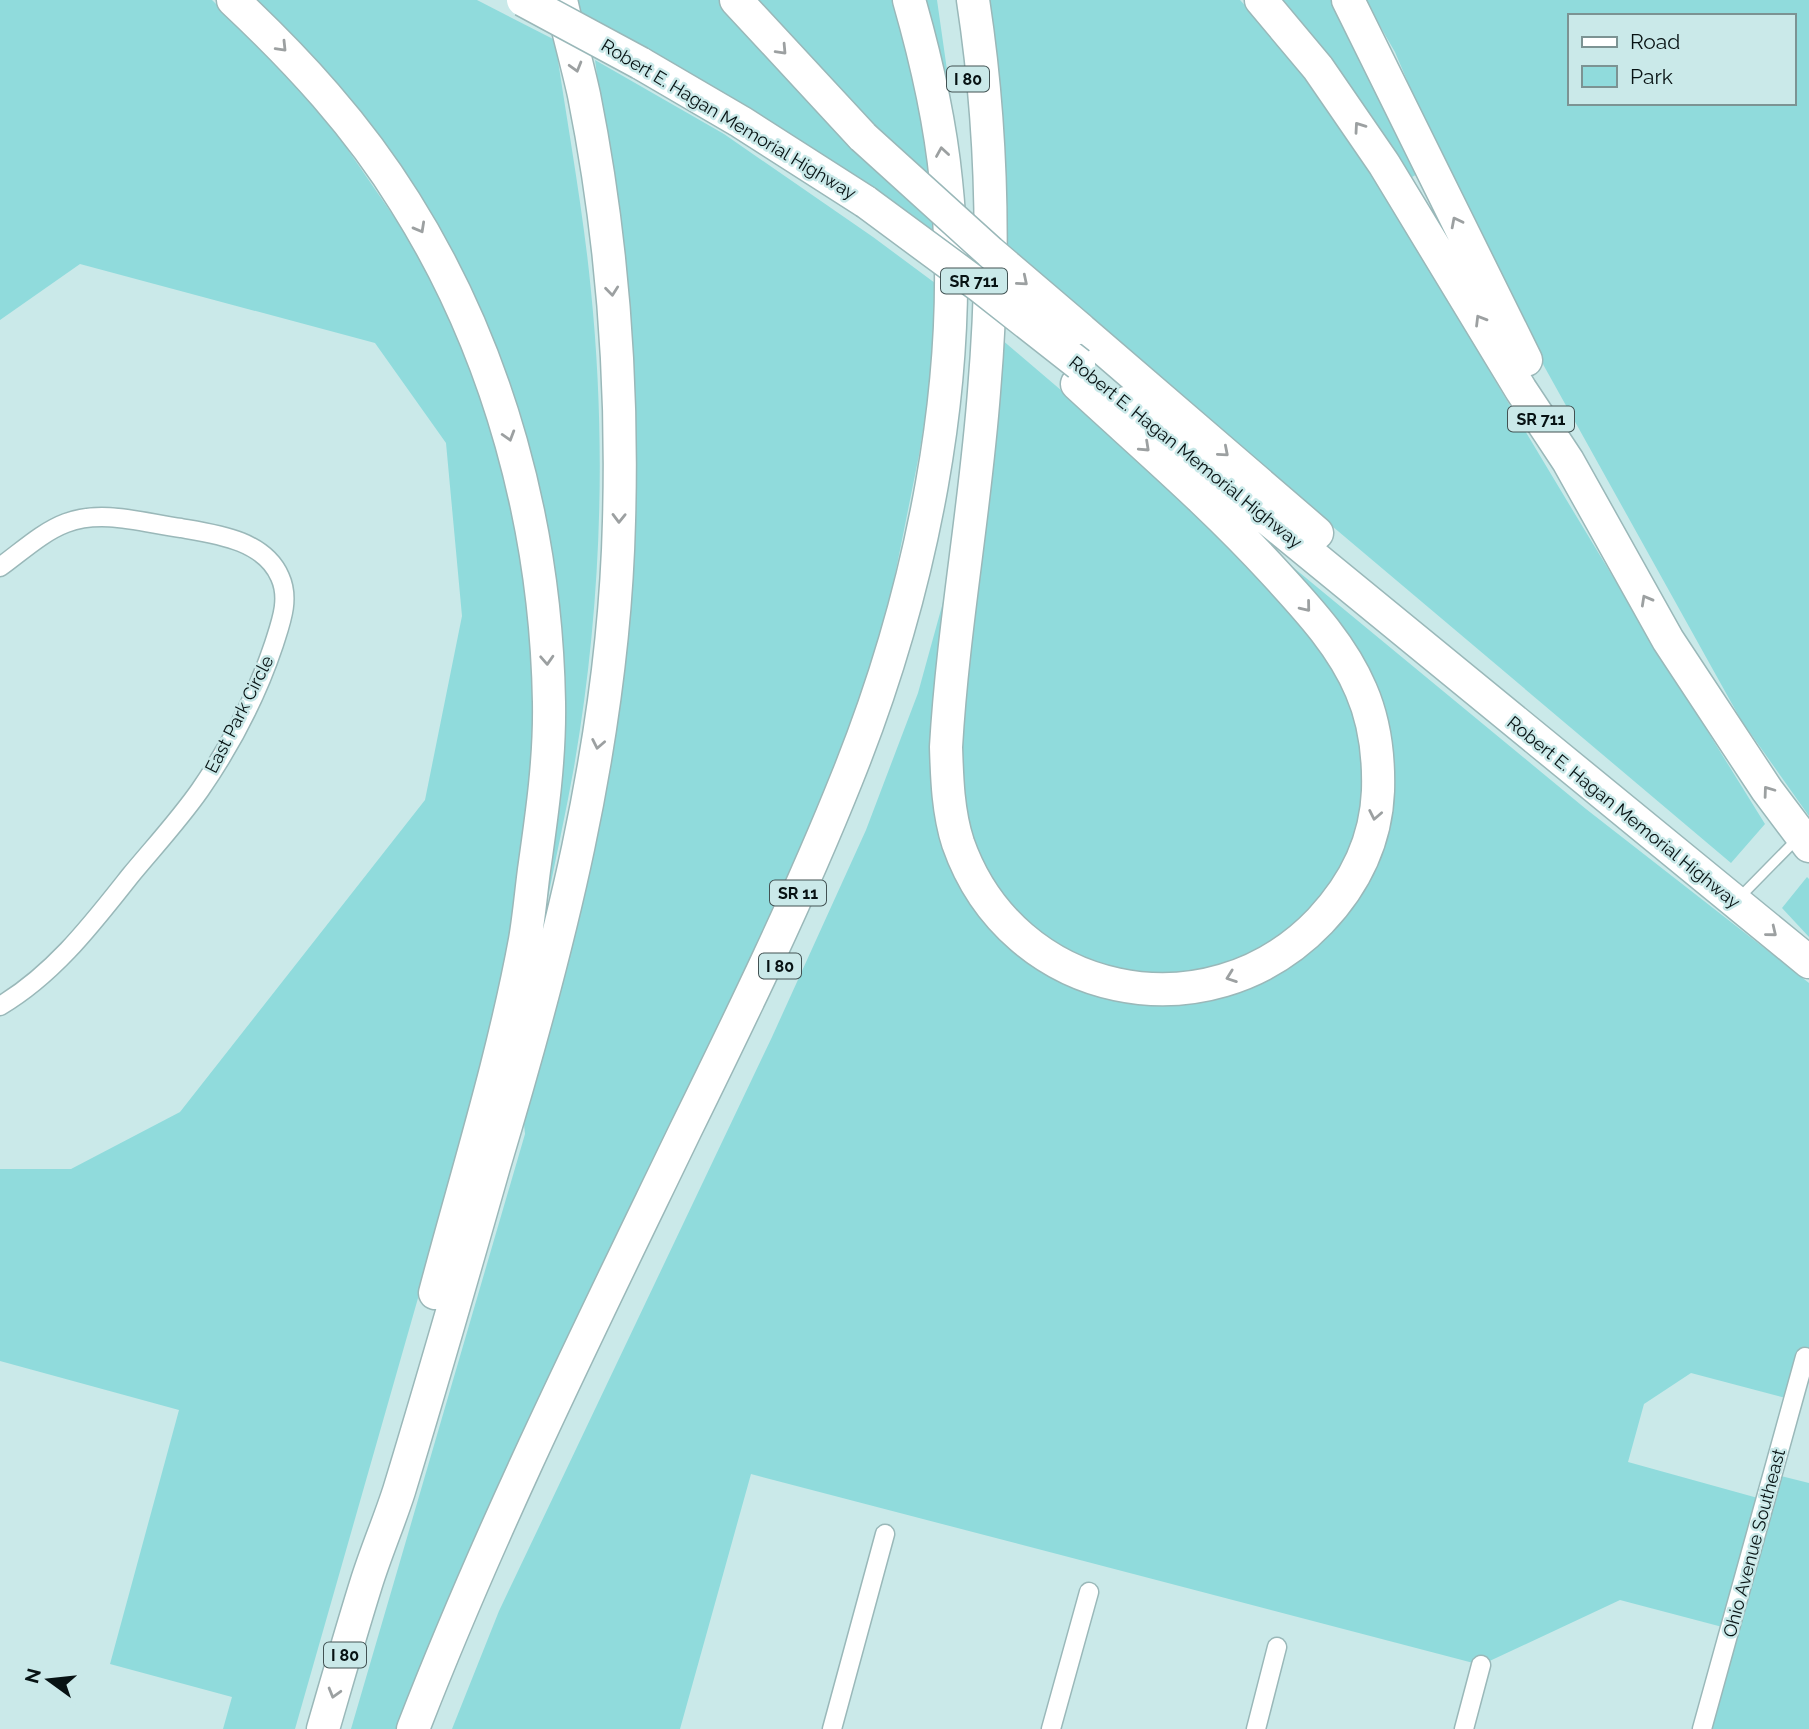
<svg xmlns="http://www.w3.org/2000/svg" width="1809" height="1729" viewBox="0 0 1809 1729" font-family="Raleway,sans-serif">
  <rect width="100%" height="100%" fill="#cae9e9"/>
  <!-- green -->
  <path fill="#90dbdc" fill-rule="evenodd" d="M0,0H212L276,63L335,131L423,259L467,350L485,403L525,554L533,681L530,820L505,985L472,1109L295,1729H223L232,1697L110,1664L179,1410L0,1361V1169H71L180,1112L425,800L462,616L446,443L375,343L80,264L0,320Z
    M245,0H477L555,40C567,124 583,207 591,291C607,449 601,611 574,767C566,812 556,857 547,902L540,900L555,657L468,299Z
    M575,0H721L747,30L937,224V236L704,84L578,11Z
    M752,0H897L925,121L934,188Z
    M918,0H937L949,84L942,85Z
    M987,0H1240C1345,109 1417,247 1493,377C1582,527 1673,676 1765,824L1731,863L1004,249Z
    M1283,0H1336L1423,171L1412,177C1372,116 1331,55 1283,0Z
    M1365,0H1809V816L1741,720L1544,366L1439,156L1395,52ZM1569,16H1793V103H1569Z
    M595,60L724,134L873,237L939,286L933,369L919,455L893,585L868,675L826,793L747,970L435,1636L396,1729H351L525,1134L523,1114L581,904L621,253Z
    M1001,339L1137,455L1262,578L1334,664L1361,731L1366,773L1363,811L1353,849L1314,912L1240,962L1145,978L1055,949L1009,909L978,860L960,806L958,753Z
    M1283,559L1586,809L1809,983V1378L1800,1376L1793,1400L1691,1373L1644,1404L1628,1462L1765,1500L1773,1474L1809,1483V1729H1703L1730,1629L1620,1600L1481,1665L751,1474L680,1729H452L499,1611L772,1037L866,830L918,693L953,566L952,860L1112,994L1312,945L1387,769Z
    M1807,877L1809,879V937L1782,908Z"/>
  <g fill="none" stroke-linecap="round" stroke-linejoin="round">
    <defs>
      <path id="service" d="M1738,899L1797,839"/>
      <path id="minor" d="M0,567C21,552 42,532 66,523C102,509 144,523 181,528C216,534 264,540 280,577C290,599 281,622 274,644C257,695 231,745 200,790C179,820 154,847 130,876C92,924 54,974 0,1006
        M832,1729L885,1534
        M1051,1729L1089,1592
        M1256,1729L1277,1647
        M1464,1729L1481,1665
        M1702,1729L1805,1357"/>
      <path id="motorway" d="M233,0C298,61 358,126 405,202C499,351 546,528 549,702C550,759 542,814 534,870C531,893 529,917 525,940C503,1059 466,1176 435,1293
        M736,0L863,137
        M973,0C993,130 995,262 984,392C975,511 953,628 946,747C947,779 948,812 958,843C1012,998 1207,1039 1320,921C1354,885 1376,842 1378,791C1379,757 1375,722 1361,690C1342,645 1307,608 1275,573C1213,505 1144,446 1077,384
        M1261,0L1318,68L1384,164L1521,390L1568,461L1668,640L1767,790L1809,846
        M1348,0L1526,360
        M640,63L741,122L866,202
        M1079,328L1317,533
        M1126,403L1809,962
        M323,1729C337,1681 351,1632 366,1584C376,1552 389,1522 399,1491C432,1383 463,1275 494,1166C557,956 614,741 619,521C623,379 612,235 584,95C577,63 568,32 561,0
        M413,1729C492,1525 590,1328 685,1131C742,1015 799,898 847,778C920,597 967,377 946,181C940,120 926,59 909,0"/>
    </defs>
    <!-- service casing -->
    <use href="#service" stroke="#9ab8b9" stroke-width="12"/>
    <!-- minor casing -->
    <use href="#minor" stroke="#9ab8b9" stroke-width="21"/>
    <!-- motorway casing -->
    <use href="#motorway" stroke="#9ab8b9" stroke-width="35"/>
    <!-- service -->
    <use href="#service" stroke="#fff" stroke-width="9"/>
    <!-- minor -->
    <use href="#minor" stroke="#fff" stroke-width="18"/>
    <!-- motorway -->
    <use href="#motorway" stroke="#fff" stroke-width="32"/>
    <defs>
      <path id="motorway-bridge" d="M523,0L640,63
        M863,137L990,252L1079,328
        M866,202L981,287L1079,364"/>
    </defs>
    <!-- motorway-bridge casing -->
    <use href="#motorway-bridge" stroke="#9ab8b9" stroke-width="35" stroke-linecap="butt"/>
    <!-- motorway-bridge -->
    <use href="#motorway-bridge" stroke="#fff" stroke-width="32"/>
  </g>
  <!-- one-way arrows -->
  <defs><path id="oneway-chevron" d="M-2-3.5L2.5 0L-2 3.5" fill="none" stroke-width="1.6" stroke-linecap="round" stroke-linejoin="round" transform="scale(1.75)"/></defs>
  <g stroke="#9ca0a1">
    <use href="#oneway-chevron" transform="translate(282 47) rotate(46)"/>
    <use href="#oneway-chevron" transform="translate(782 50) rotate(47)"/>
    <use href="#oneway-chevron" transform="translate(576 67) rotate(74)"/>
    <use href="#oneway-chevron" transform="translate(1359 127) rotate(-125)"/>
    <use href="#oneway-chevron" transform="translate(942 152) rotate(-99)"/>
    <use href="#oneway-chevron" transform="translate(1456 222) rotate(-117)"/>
    <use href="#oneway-chevron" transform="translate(420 228) rotate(61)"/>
    <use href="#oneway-chevron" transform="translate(1023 281) rotate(40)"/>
    <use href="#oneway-chevron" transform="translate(612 291) rotate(84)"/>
    <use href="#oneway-chevron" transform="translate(1480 320) rotate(-121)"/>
    <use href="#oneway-chevron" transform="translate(509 436) rotate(73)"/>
    <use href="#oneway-chevron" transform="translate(1145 447) rotate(43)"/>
    <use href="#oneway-chevron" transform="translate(1224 452) rotate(41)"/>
    <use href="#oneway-chevron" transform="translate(619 518) rotate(91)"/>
    <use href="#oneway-chevron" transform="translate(1646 600) rotate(-119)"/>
    <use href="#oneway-chevron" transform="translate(1306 607) rotate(51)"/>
    <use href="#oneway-chevron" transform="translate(547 660) rotate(87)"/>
    <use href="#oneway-chevron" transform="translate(598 744) rotate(101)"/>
    <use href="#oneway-chevron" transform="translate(1768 791) rotate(-126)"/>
    <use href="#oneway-chevron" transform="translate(1375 815) rotate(101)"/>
    <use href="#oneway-chevron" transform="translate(1772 932) rotate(39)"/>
    <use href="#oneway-chevron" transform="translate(1231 977) rotate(160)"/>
    <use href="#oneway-chevron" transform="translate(334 1693) rotate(106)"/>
  </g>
  <g text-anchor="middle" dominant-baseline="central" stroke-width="5" stroke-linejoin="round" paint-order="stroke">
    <!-- shield labels -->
    <g fill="#cae9e9" stroke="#425253" stroke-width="2">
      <rect x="947" y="66.5" width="42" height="25" rx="5"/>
      <rect x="941" y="268.5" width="66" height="25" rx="5"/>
      <rect x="1508" y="406.5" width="66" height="25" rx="5"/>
      <rect x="770" y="880.5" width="56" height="25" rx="5"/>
      <rect x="759" y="953.5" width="42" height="25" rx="5"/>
      <rect x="324" y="1642.5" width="42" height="25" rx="5"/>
    </g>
    <g font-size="16" font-weight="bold" fill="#071213">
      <text x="968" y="79">I 80</text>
      <text x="974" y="281">SR 711</text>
      <text x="1541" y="419">SR 711</text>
      <text x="798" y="893">SR 11</text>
      <text x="780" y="966">I 80</text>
      <text x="345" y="1655">I 80</text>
    </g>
    <!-- street labels -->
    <g font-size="18" fill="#071213" stroke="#cae9e9">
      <text transform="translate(729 119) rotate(31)">Robert E. Hagan Memorial Highway</text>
      <text transform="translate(1186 452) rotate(39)">Robert E. Hagan Memorial Highway</text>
      <text transform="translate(239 714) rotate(-63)">East Park Circle</text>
      <text transform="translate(1624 812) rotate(39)">Robert E. Hagan Memorial Highway</text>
      <text transform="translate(1754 1543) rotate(-75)">Ohio Avenue Southeast</text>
    </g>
  </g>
  <!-- legend -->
  <rect x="1568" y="14" width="228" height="91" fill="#cae9e9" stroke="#7c9393" stroke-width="2"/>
  <rect x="1582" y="37" width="35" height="10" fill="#ffffff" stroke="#7c9393" stroke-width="2"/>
  <text x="1630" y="49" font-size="21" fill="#071213">Road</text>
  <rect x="1582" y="66" width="35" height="21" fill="#90dbdc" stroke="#7c9393" stroke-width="2"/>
  <text x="1630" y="84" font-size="21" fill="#071213">Park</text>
  <!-- north arrow -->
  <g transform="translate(49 1680) rotate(285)" stroke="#cae9e9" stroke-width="5" paint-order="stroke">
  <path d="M0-5L12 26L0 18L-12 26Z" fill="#071213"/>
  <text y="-10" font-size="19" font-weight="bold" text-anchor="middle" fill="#071213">N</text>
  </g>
</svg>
